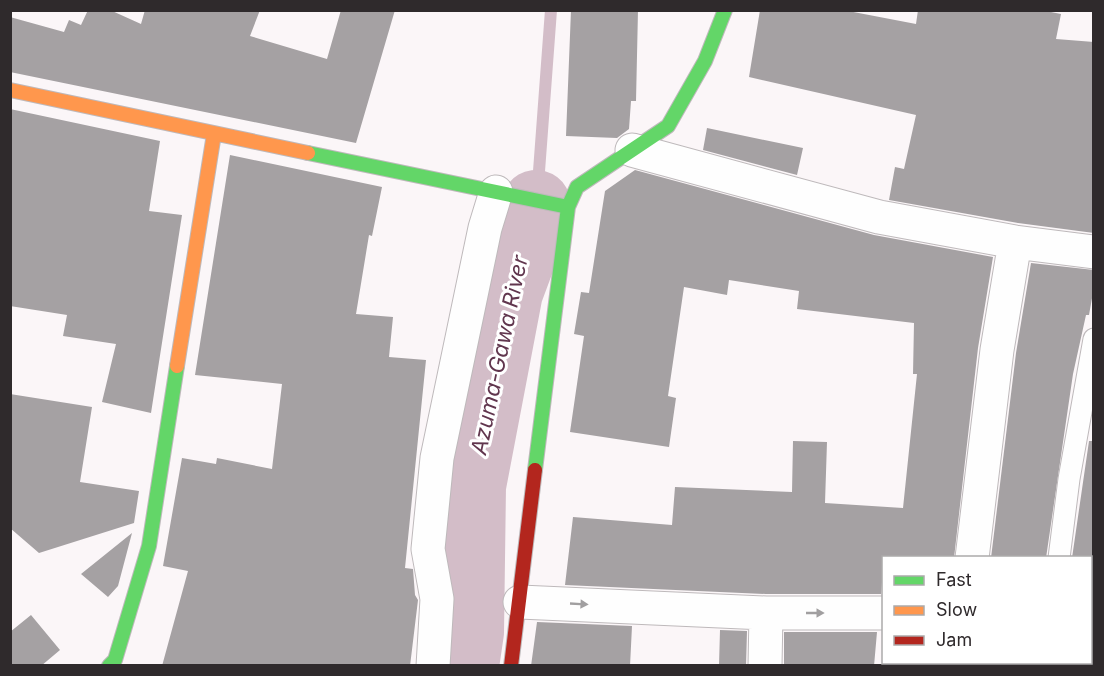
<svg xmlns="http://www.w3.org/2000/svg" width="1104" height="676" viewBox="0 0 1104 676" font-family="Inter,sans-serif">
  <rect width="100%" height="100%" fill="#fbf6f8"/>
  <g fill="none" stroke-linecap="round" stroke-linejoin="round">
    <!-- stream -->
    <path stroke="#d3bdc8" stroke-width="12" d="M537,198L551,10"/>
    <!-- river -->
    <path stroke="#d3bdc8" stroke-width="70" d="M464,666L469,632L471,486L508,292L524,249L536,205"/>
  </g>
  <!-- building -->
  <path fill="#a5a1a3" d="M88,10H110L141,24L145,10H260L250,36L327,59L341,10H395L356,143L10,72V17L64,32L69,20L81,25Z
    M571,10H638L636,101H631L629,129L617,138L566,136Z
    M760,10H843L916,24L918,10H1041L1061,14L1056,39L1094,42V233L1018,223L889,200L895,167L904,169L916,115L749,77Z
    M10,109L160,141L149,211L182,215L151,413L102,402L116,344L63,336L67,315L10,306Z
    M707,128L803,148L797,175L703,150Z
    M230,155L382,187L372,236L369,235L356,314L393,317L389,357L426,360L405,568L413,569L415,595L418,600L410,666H162L188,571L163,566L182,458L216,464L217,458L272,469L282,384L195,375Z
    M635,170L874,235L993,257L978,348L954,558H884L881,594H766L565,585L573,517L672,525L675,487L792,492L793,441L827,442L825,503L903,508L917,374H913L914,323L797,309L799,291L729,280L727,295L684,287L668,396L676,398L669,447L570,432L584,336L574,334L581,292L589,293L605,191Z
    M1031,263L1094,270V287L1089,315H1086L1073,374L1046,558H991L1016,353Z
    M10,394L92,407L80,482L139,491L134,523L39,553L10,528Z
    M1089,441H1094V558H1072Z
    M132,533L118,586L108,597L81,574Z
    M31,615L60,650L41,666H10V632Z
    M537,622L632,626L630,666H531Z
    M720,630L747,631L746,666H719Z
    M784,632H877L874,666H784Z"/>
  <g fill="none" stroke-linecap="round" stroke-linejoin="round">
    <defs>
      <path id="lane" d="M1059,558L1069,479L1094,339"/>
      <path id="street" d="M632,150L879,217L1015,242L1094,252
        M972,558L997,350L1015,242
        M520,602L766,613H884
        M1090,617H1094
        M433,666L437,599L428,549L437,458L485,228L496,192
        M765,666L766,613
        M913,666V662"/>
      <path id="fast" d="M308,153L568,207
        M535,470L568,207L577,187L668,126L705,61L725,10
        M109,666L115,660L149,546L177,366"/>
      <path id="slow" d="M10,90L308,153
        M177,366L214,134"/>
      <path id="jam" d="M511,666L535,470"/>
    </defs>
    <!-- lane casing -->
    <use href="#lane" stroke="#beb9bb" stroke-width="23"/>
    <!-- street casing -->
    <use href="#street" stroke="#beb9bb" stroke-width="35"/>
    <!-- fast casing -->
    <use href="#fast" stroke="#beb9bb" stroke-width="16"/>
    <!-- slow casing -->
    <use href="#slow" stroke="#beb9bb" stroke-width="16"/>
    <!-- jam casing -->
    <use href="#jam" stroke="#beb9bb" stroke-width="16"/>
    <!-- lane -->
    <use href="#lane" stroke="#fefefe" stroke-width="21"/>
    <!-- street -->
    <use href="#street" stroke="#fefefe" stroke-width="33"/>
    <!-- fast -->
    <use href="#fast" stroke="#63d668" stroke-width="14"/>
    <!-- slow -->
    <use href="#slow" stroke="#ff974d" stroke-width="14"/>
    <!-- jam -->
    <use href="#jam" stroke="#b3261e" stroke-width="14"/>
  </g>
  <!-- one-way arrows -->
  <defs><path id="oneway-solid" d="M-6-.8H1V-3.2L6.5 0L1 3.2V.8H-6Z" transform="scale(1.5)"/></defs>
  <g fill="#a19fa0">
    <use href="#oneway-solid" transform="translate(579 604) rotate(3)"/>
    <use href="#oneway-solid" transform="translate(815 613)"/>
  </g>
  <g text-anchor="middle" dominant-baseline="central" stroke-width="6" stroke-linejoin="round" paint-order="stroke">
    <!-- water labels -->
    <g font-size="22" font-style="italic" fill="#61364e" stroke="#fff">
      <text transform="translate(499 355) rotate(-78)">Azuma-Gawa River</text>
    </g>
  </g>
  <!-- border -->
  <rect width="1104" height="676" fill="none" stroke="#2f2a2c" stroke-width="24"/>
  <!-- legend -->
  <rect x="882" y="556" width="210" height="108" fill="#ffffff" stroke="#acaaab" stroke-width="1.5"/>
  <rect x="894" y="576" width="30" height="9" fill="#63d668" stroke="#acaaab" stroke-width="1.5"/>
  <text x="936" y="586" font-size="18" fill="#2f2a2c">Fast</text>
  <rect x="894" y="606" width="30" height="9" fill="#ff974d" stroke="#acaaab" stroke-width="1.5"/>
  <text x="936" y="616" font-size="18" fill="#2f2a2c">Slow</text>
  <rect x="894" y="636" width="30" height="9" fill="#b3261e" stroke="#acaaab" stroke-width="1.5"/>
  <text x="936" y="646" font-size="18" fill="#2f2a2c">Jam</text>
</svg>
